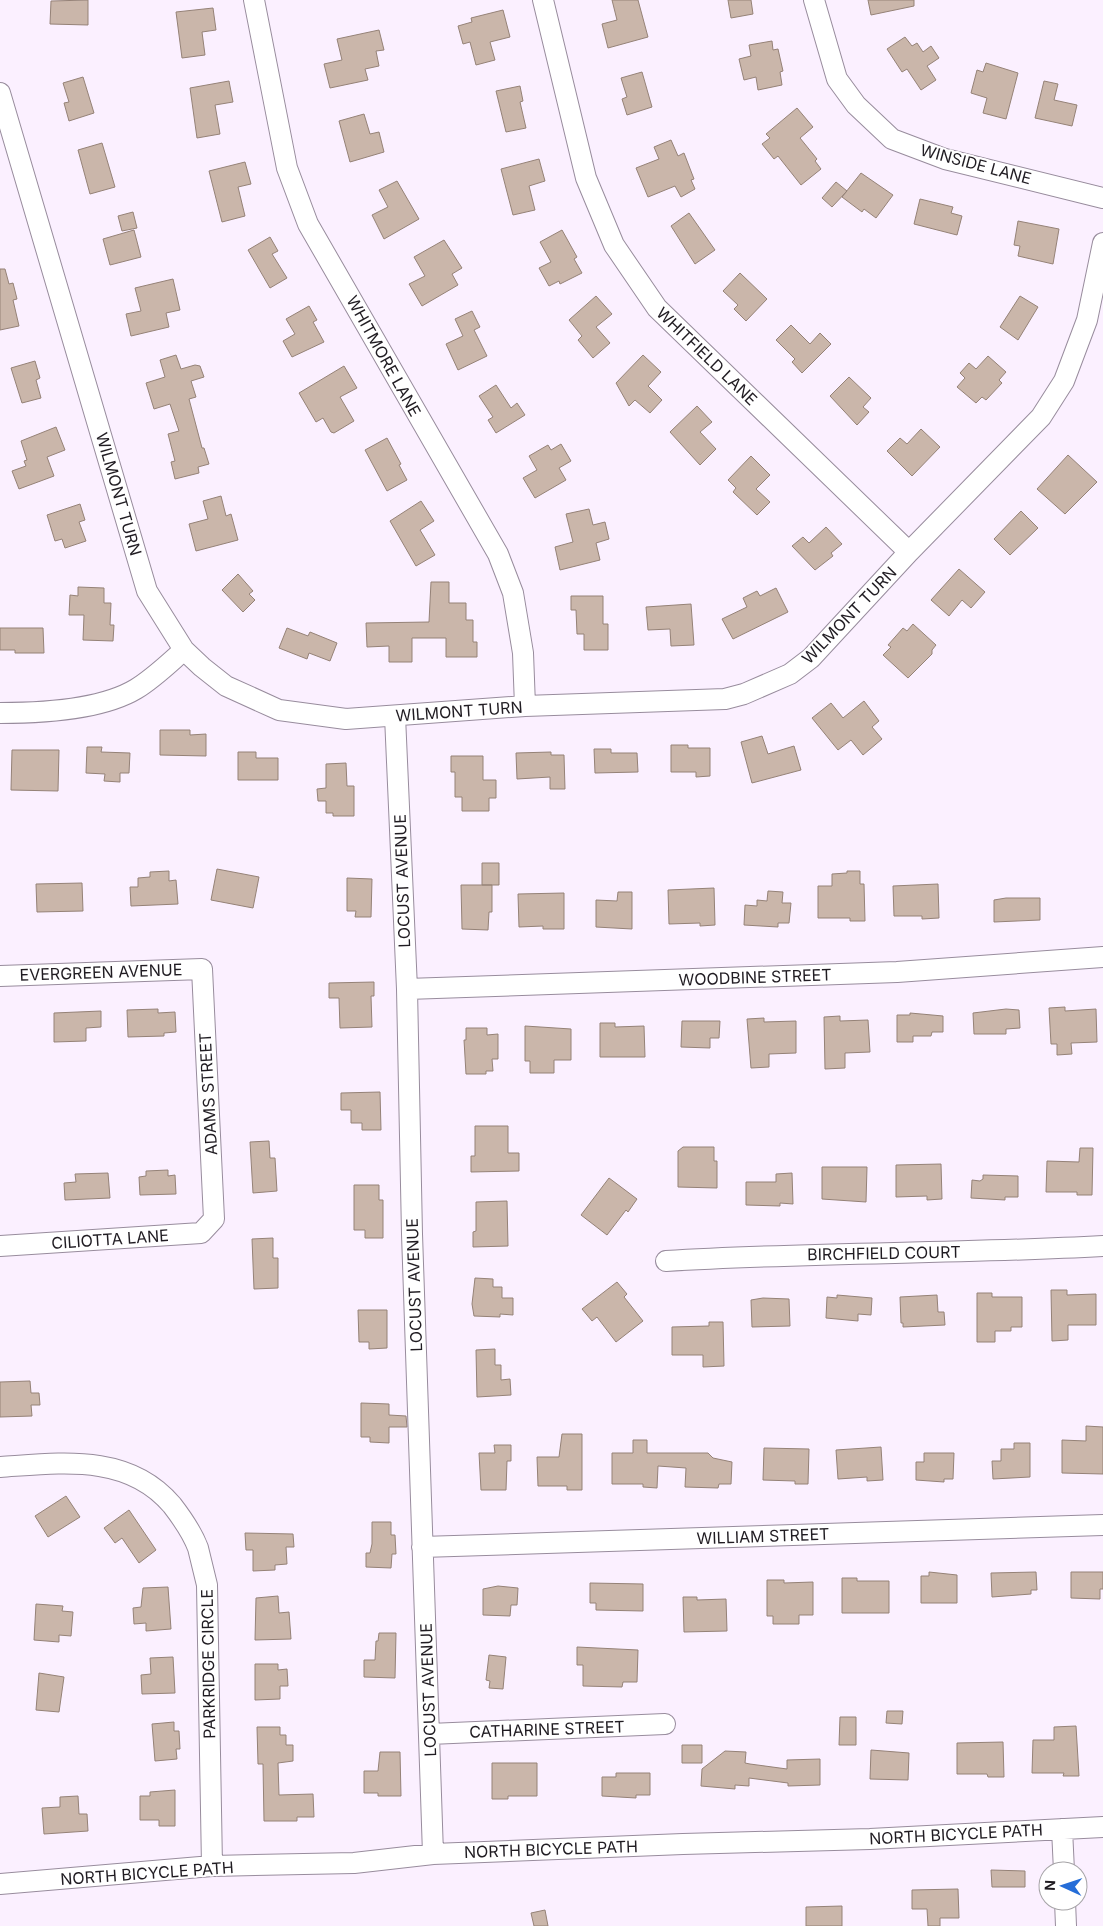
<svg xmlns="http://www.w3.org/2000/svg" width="1103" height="1926" viewBox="0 0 1103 1926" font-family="Inter,sans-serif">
  <rect width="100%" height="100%" fill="#fbf0ff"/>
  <!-- building -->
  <path fill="#cab6aa" stroke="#958277" d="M88,0V25L50,24L51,1Z
    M612,0H638L648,37L608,48L602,24L617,20Z
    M728,0H751L753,14L731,18Z
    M868,0H914V6L871,15Z
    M213,8L216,30L202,32L205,55L182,58L176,12Z
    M503,10L510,37L490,42L495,60L476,65L470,42L463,44L458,26L472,22L471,18Z
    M379,30L384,50L376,51L379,66L365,69L368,80L330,88L324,64L342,60L337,39Z
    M905,37L912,46L917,43L923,52L931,46L939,58L927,66L936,80L921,90L907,69L902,72L887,49Z
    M772,41L773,50L778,49L783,71L780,72L782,85L758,90L756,77L744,80L739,59L751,56L749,45Z
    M986,63L1018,73L1006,119L983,113L987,98L971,93L977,70L983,72Z
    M642,72L652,107L627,115L622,99L627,97L621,78Z
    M83,77L94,113L69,121L64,103L69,102L63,83Z
    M229,81L233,102L215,105L220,134L197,138L190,88Z
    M1044,81L1058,84L1054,100L1077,105L1072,126L1035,118Z
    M520,86L523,101L520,102L526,128L506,132L496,91Z
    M797,108L813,127L800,138L817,159L815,161L821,169L801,185L778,156L774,159L762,144L770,138L766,134Z
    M364,114L370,134L379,132L384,152L350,162L339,121Z
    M671,140L678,156L684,153L694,179L691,180L695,189L681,197L675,186L648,197L636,168L659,159L654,147Z
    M102,143L115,187L90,194L78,150Z
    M539,159L545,181L529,186L535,210L513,215L501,169Z
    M245,162L251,184L238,187L245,216L222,222L209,171Z
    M861,173L893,195L876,218L864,209L862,212L842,197Z
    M397,181L419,219L384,239L372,215L388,207L379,190Z
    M836,182L847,191L832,207L822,198Z
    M920,199L953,207L951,213L962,216L957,235L914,224Z
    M133,212L137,228L122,231L118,216Z
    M689,213L715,250L695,264L671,226Z
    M1018,221L1059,229L1053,264L1018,256L1020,246L1014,245Z
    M134,230L141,257L110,265L103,239Z
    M562,230L577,257L574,259L582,273L560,284L559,281L549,286L539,268L551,262L540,242Z
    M270,237L278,251L272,254L287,278L270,288L248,250Z
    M444,240L462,268L452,274L458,285L422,306L409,284L425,276L414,257Z
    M0,269H5L9,284L13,283L17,299L13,300L19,326L0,330Z
    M740,273L767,299L746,321L734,309L738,305L723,291Z
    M173,279L180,310L166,313L169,327L131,336L126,314L141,311L135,288Z
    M596,296L612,314L596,327L610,343L593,358L578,340L582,336L569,320Z
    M1020,296L1038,307L1018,340L1000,327Z
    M309,306L317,320L313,322L324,342L292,357L283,341L295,334L286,319Z
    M472,311L480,327L474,330L487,356L458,370L446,344L463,336L455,319Z
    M791,325L810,344L820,333L831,344L802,373L792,362L795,359L776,340Z
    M176,355L181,369L195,365L200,366L204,377L191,381L196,397L189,399L202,448H204L209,464L198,467L199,473L175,479L171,462L175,461L168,434L179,431L170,404L154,409L146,383L165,377L160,360Z
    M643,355L661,372L648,386L662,400L650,413L635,400L629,406L616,383Z
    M988,356L1006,372L999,380L1002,383L986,400L982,397L976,403L957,387L965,378L960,373L969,363L976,369Z
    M35,361L40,378L36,380L41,398L22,403L11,368Z
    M344,366L357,388L340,397L354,421L334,433L331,432L323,418L316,422L299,393Z
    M849,377L871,398L863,407L869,412L857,425L830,396Z
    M496,385L511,408L517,403L525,415L496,433L488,420L493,417L479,396Z
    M697,406L712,422L700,432L716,449L700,465L670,432Z
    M56,427L65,450L47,457L54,476L19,489L12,471L26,466L24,461L27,460L21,441Z
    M921,429L940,447L912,476L887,451L900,438L907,444Z
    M387,438L401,464L399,465L407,480L387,491L365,450Z
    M561,444L571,461L559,468L566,480L535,498L523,478L537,470L529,456L548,445L551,450Z
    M1068,455L1097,482L1065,514L1037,489Z
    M751,456L770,475L756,489L770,502L757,515L733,492L736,488L728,480Z
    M221,496L226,516L231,514L238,540L196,551L189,524L208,519L203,501Z
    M421,501L434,521L420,530L435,555L416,566L390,521Z
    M80,504L85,520L79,522L86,541L65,548L62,539L55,541L47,515Z
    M589,509L593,525L605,522L609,539L596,543L600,560L560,570L555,547L573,542L566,514Z
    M1021,511L1038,528L1010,555L994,539Z
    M826,527L842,544L831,553L833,556L815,570L792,546L803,537L809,543Z
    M959,569L985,592L971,608L962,600L949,616L931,600Z
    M238,574L253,591L249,594L255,600L243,612L222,590Z
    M431,582H449V603H466V620H473V642H477V657H446V638H412V662H389V646L367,647L366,623L429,622Z
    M78,587L104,588V603H111L110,625H114L113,641L83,640L84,615H69L70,595L78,596Z
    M776,588L788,612L733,639L722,619L747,607L743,598L757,591L760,596Z
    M571,596H603V624H608V650H584V634H577L576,610H571Z
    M691,604L694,645L671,646L670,629L648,630L646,607Z
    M913,624L936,645L932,650V654L908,678L883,655L891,647L888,645L903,628L907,631Z
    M0,628H43L44,653H15V650H0Z
    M287,628L308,636L310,632L337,643L330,661L309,653L307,659L279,648Z
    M864,701L879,721L872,727L882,739L863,755L851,740L838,750L812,718L831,703L843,718Z
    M160,730H190V735L206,734V756L160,755Z
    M762,736L768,754L794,746L801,770L752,783L741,742Z
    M671,745H688V748H710V776L696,777V772H671Z
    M87,747H102L101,752L130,753L129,773H120V782L104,781L105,774L86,773Z
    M594,749H611V753H637L638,772L595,773Z
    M12,750H59L58,791L11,790Z
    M238,752H256V758H278V780H238Z
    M551,752V755H564L565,789H550V777L517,779L516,753Z
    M451,756H483V780H496V798H489V811H462V797H455V772H451Z
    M346,763L347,786H354V816H333V813H326V801H318L317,789L326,788V764Z
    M482,863H499V885H482Z
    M217,869L259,877L253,908L211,900Z
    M169,871V881L176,880L178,904L131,906L130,887H138V878L150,877V872Z
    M847,871H860V884H864L865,921H850V918H818V886H832V874L847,873Z
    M347,878L372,879L371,917H355L356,911H347Z
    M82,883L83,911L37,912L36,884Z
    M938,884L939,918L922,919V916H894L893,886Z
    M461,885H492V912H489L488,930L462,929Z
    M714,888L715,925L700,926V923L669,924L668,890Z
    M768,891L783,892L782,903H791L789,923H778V927L744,925L745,905L757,906V900L767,901Z
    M618,892H632V929L596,927V900L617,901Z
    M564,893V929H543V926L519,927L518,894Z
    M1006,898H1040V920L994,922V900Z
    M374,982V996H371L372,1027L340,1028L339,998H329V983Z
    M1065,1007V1011L1096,1009L1097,1042L1071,1043L1072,1054L1057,1055V1044H1051L1049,1008Z
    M158,1009V1013L175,1012L176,1032L164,1033V1036L128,1037L127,1010Z
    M1006,1009L1019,1010L1020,1028L1006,1029V1034H974L973,1013Z
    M101,1011V1027L86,1028V1041L54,1042V1013Z
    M910,1013L943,1016V1032H932L931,1036H913V1042H897V1015H910Z
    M840,1016V1021L868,1020L870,1052L845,1053V1068L825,1069L824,1017Z
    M764,1018V1022L796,1021V1053L769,1054V1067L751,1068L747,1019Z
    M682,1021H720L719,1038H710V1048L681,1047Z
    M600,1023H615V1027L644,1026L645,1057H600Z
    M525,1026L571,1029V1060H554V1073H530V1061H525Z
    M466,1028H487V1035L498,1034V1059H492L493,1071H486V1074H466L464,1040H466Z
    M380,1092L381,1130H362V1123H351V1110H341V1093Z
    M475,1126H508V1153H519V1171L471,1172V1156H475Z
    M269,1141L270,1158H275L277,1191L253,1193L250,1142Z
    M683,1147H714V1161H717V1188L678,1187V1151Z
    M1080,1148H1093L1092,1195H1077V1192H1046L1047,1161L1079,1162Z
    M941,1164L942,1199L927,1200V1196L896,1197V1165Z
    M822,1167H867L866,1202L822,1199Z
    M168,1170V1176L175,1175L176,1194L140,1195L139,1177L146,1176V1171Z
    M108,1173L110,1198L65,1200L64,1183L76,1182L75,1174Z
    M792,1173L793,1204L780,1203V1206L746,1205V1182H776V1174Z
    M983,1175L1018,1176V1197H1005V1200L971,1198L972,1180L980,1181L983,1179Z
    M609,1178L637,1199L628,1212L626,1210L607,1235L581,1215Z
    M354,1185H379V1200H383V1238H365V1230H354Z
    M507,1201L508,1246L473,1247V1232L476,1231V1202Z
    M273,1238V1258H278V1288L254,1289L252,1239Z
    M475,1278L493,1279V1287H502V1298H513V1315L500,1314V1317L474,1316L472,1304Z
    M617,1282L627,1294L624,1297L643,1321L616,1342L597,1317L592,1321L582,1309Z
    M1051,1290H1067V1295L1096,1294V1325H1068V1340L1052,1341Z
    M977,1293H992V1297H1022V1327H1011V1331H995V1342H977Z
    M837,1295L872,1298L871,1315L858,1314V1321L826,1318L827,1297L837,1298Z
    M937,1295L938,1312H944L945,1325L903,1327V1323H901L900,1297Z
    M763,1298L789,1299L790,1326L752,1327L751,1300Z
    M358,1310H387V1348L369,1349V1342H359Z
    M709,1322H723L724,1366L703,1367V1355H672V1327L709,1326Z
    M495,1349V1365H501V1380L510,1379L511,1395L477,1397L476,1350Z
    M30,1381L31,1393H39L40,1405H31L32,1416L0,1417V1382Z
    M361,1403L389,1404V1415L406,1416L407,1427H389V1443L370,1442V1437H361Z
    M1086,1426L1103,1427V1474L1062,1473V1440L1086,1441Z
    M562,1434H582V1490H567V1486H538L537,1457H559Z
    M633,1440H647V1453H708L713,1458L732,1462L731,1484H719L718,1488L685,1487L686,1468L658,1466L657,1488L643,1487V1484H612V1453H633Z
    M1014,1443H1030V1477L993,1479L992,1461H1001V1449H1014Z
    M494,1445H511V1461H507L506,1490H481L479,1453H495Z
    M881,1447L883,1480L867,1481V1477L838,1479L836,1450Z
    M764,1448L809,1449L808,1484H795V1481L763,1480Z
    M924,1453H954L953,1479H944V1482L916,1480V1462H924Z
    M66,1496L80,1517L48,1537L35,1516Z
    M129,1510L156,1550L139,1563L122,1538L115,1543L104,1528Z
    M372,1522H391V1535H395L396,1554H392L391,1568L366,1567V1553H370L372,1544Z
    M245,1533L293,1534L294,1547H286L287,1564L275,1565V1570L253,1571V1550H246Z
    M929,1572L957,1575V1603H921V1576H929Z
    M1036,1572L1037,1590H1031V1594L992,1597L991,1573Z
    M1071,1572H1103V1589H1100V1599L1071,1598Z
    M842,1578H857V1581H889V1613H842Z
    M767,1580H784V1583L813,1582V1615H799V1624H773V1616H767Z
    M590,1583L643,1584V1611L596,1610V1603H590Z
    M498,1586L518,1588L517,1605H511L510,1616L483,1615V1589Z
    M168,1587L171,1629L146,1631V1623L134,1624L133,1608L141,1607L143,1588Z
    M278,1596L279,1613L289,1612L291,1639L255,1640L256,1598Z
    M683,1597H697V1600L726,1599L727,1631L684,1632Z
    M36,1604L63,1606L62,1611L73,1612L71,1636L59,1635V1642L34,1640Z
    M379,1633H396L395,1678L364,1677V1660H375L376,1641H378Z
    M577,1647L638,1650L637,1682H623L622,1687L583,1686V1665H577Z
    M489,1655L506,1657L503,1689L489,1688L490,1681L486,1680Z
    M173,1657L175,1693L142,1694L141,1675L151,1674L150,1658Z
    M255,1664H278V1670L287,1669L288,1686H280V1699L255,1700Z
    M39,1673L64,1677L59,1712L36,1710Z
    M887,1711H903L902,1724L886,1723Z
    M840,1717H856V1745H839Z
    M174,1722V1731H179L180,1749H176L177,1759L155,1761L152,1724Z
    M1076,1726L1079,1776H1063L1064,1773H1032L1033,1740H1054V1727Z
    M257,1727H280V1735H286V1745H293V1761L278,1763L279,1795L313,1794L314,1817H297V1821H264L263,1764H258Z
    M1003,1742L1004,1777H988L987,1774H957V1743Z
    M682,1745H702V1763H682Z
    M871,1750L909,1753L908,1780L870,1779Z
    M725,1751L746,1752L745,1763L750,1764L787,1769V1760L820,1759V1785L788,1786V1783L749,1778V1786L735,1785V1789L701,1786L702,1769Z
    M380,1752H400L401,1796H378V1793H364V1771H378Z
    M492,1763H537V1796H508V1799H492Z
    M616,1773H650V1795H636V1798L602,1796V1777H616Z
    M175,1790V1826H159V1820H140V1796H150V1792Z
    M78,1796L79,1814H87L88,1831L44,1834L42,1808L60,1807V1797Z
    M991,1870L1025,1871V1887H992Z
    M958,1889L959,1918H940V1926H928L927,1909H912V1890Z
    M842,1906V1926H806V1907Z
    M545,1910L548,1926H534L531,1913Z"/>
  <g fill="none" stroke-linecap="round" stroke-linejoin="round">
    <defs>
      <path id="minor" d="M254,0L287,168L308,224L498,554L513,593L523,653L525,706
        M543,0L586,178L614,245L657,308L909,552
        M814,0L837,79L856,105L892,139L945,159L1103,198
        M0,93L147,591L184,650L202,667L226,686L279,710L346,719L525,706L725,699L744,694L790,674L811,658L909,552L1041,417L1064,381L1087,320L1103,243
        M0,713C39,713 101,710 136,689C154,678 168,664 184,650
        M395,716L407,989L412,1234L433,1854
        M0,976L202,969L214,1219L201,1233L0,1246
        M407,989L897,972L1103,957
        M666,1261C811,1252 957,1254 1103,1246
        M0,1467C61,1463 128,1453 172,1505C182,1518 192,1532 198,1548C201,1560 204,1573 207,1585L212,1866
        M422,1547L1103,1525
        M430,1734L665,1724
        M1062,1829L1064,1871
        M0,1884L212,1866L354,1863L433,1854L683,1844L870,1839L1103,1827
        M1065,1901L1066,1926"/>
    </defs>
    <!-- minor casing -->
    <use href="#minor" stroke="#988c9d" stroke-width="22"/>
    <!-- minor -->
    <use href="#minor" stroke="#fff" stroke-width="20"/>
  </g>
  <g text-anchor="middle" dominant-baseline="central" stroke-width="4" stroke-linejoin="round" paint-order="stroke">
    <!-- street labels -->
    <g font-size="16" fill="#201c22" stroke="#fff">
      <text transform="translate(976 164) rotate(15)">WINSIDE LANE</text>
      <text transform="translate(384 356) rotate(61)">WHITMORE LANE</text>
      <text transform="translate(707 356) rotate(44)">WHITFIELD LANE</text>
      <text transform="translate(119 494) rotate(74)">WILMONT TURN</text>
      <text transform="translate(849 615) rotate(-46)">WILMONT TURN</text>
      <text transform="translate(459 711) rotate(-4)">WILMONT TURN</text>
      <text transform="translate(402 881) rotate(-92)">LOCUST AVENUE</text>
      <text transform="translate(101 972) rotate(-2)">EVERGREEN AVENUE</text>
      <text transform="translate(755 977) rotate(-2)">WOODBINE STREET</text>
      <text transform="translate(208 1094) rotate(-93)">ADAMS STREET</text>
      <text transform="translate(110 1239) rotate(-4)">CILIOTTA LANE</text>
      <text transform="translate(884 1253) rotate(-1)">BIRCHFIELD COURT</text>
      <text transform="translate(414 1285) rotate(-92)">LOCUST AVENUE</text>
      <text transform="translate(763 1536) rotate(-2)">WILLIAM STREET</text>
      <text transform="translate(208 1664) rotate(-91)">PARKRIDGE CIRCLE</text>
      <text transform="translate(428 1690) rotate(-92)">LOCUST AVENUE</text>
      <text transform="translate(547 1729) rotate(-2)">CATHARINE STREET</text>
      <text transform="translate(956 1834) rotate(-3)">NORTH BICYCLE PATH</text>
      <text transform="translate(551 1849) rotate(-2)">NORTH BICYCLE PATH</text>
      <text transform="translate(147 1873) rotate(-4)">NORTH BICYCLE PATH</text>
    </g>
  </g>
  <!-- north arrow -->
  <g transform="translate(1063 1886) rotate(273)"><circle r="24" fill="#ffffff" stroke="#a6a4a7"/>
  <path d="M0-4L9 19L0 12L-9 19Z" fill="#256dd8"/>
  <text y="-8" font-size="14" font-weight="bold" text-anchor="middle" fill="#201c22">N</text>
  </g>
</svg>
